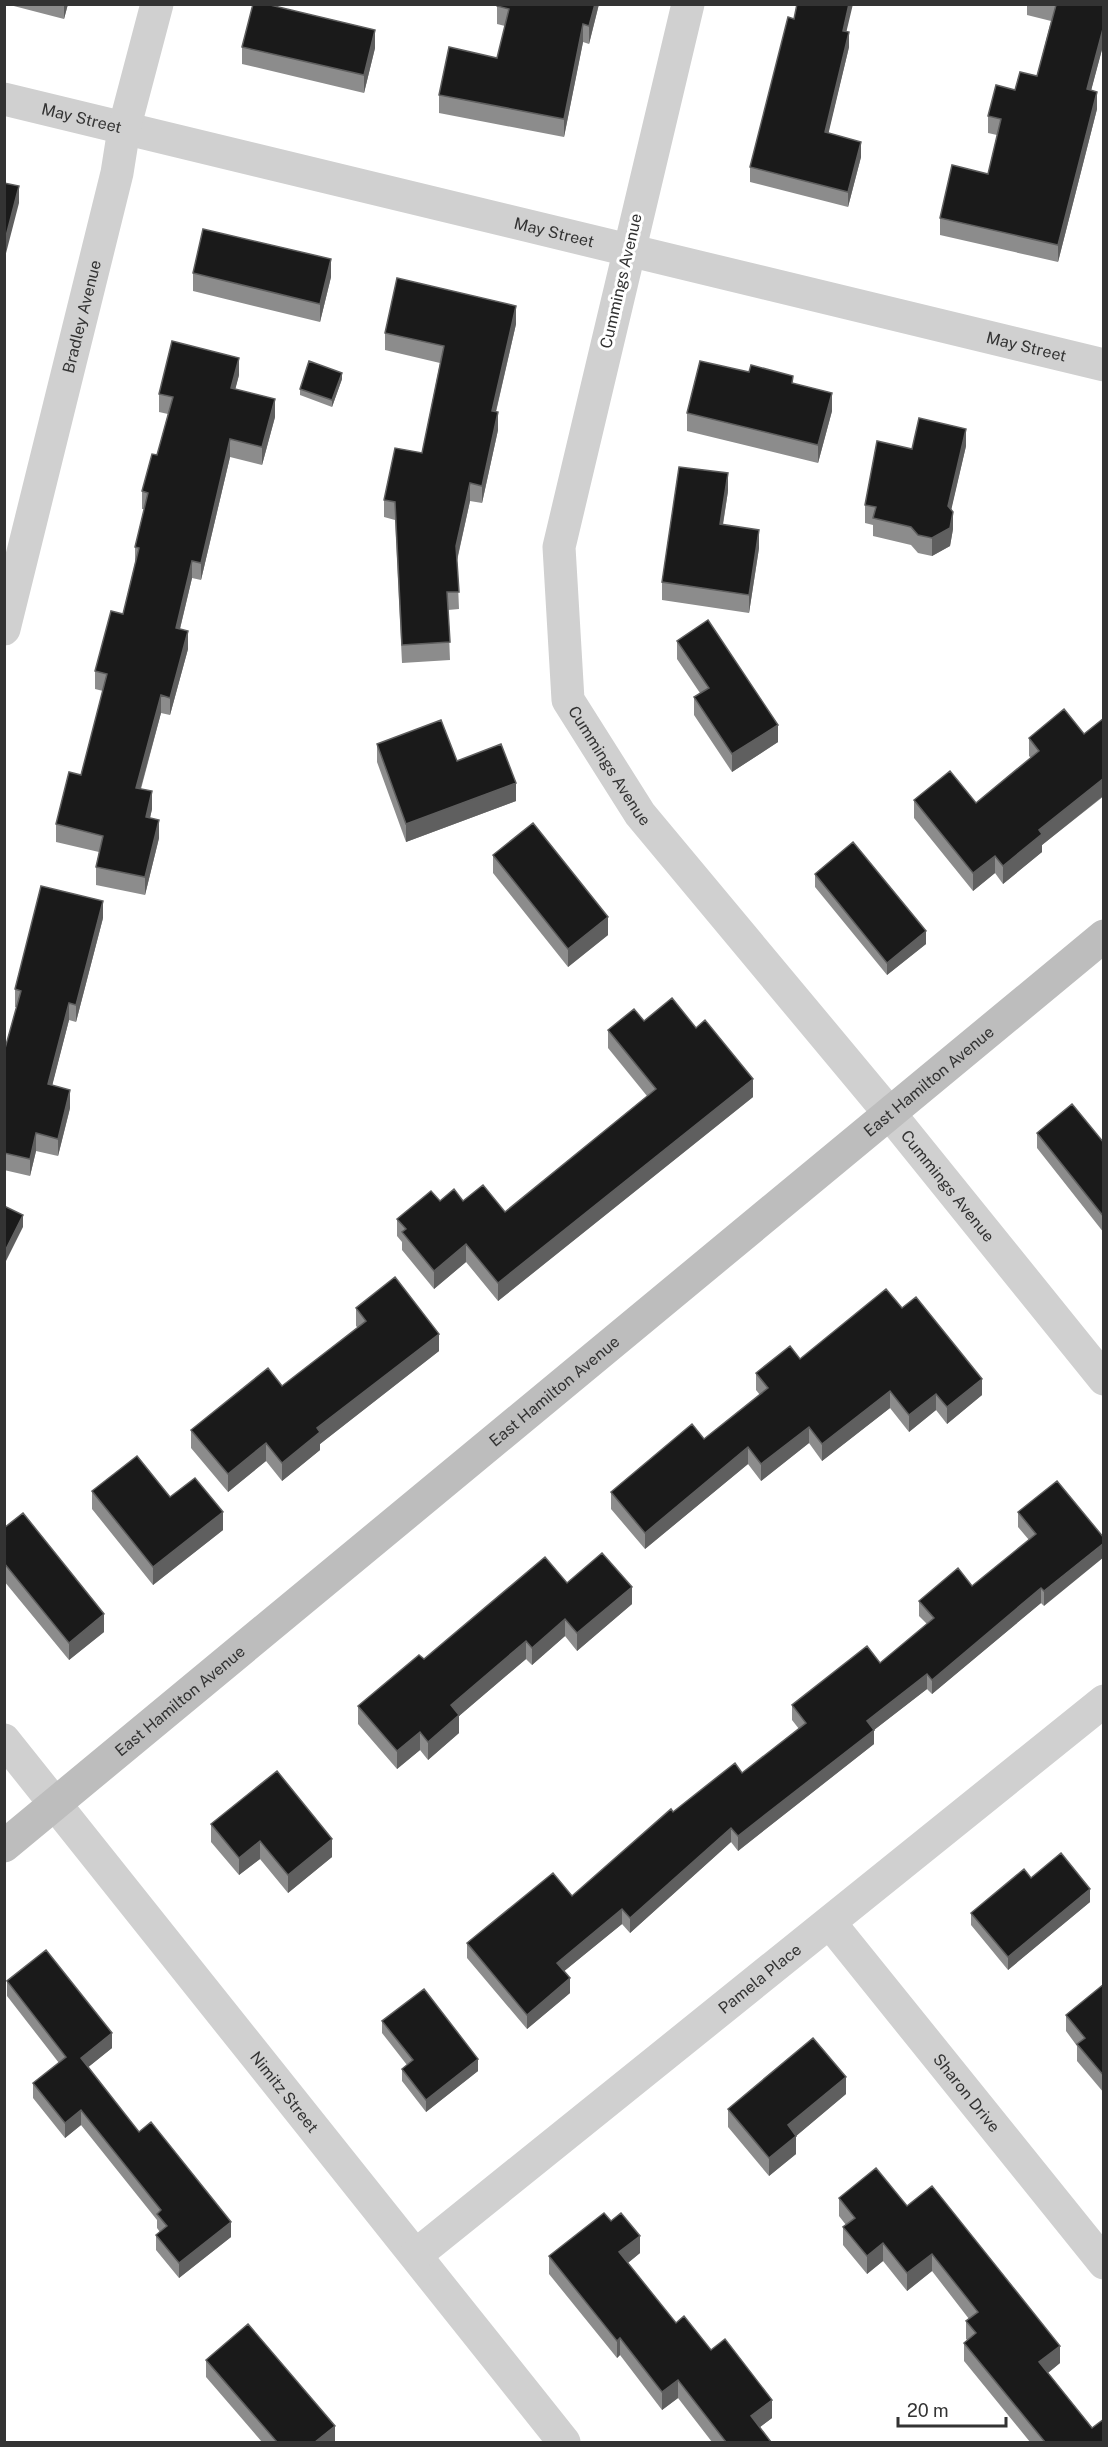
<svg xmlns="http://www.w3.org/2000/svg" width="1108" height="2447" viewBox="0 0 1108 2447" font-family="'Public Sans',sans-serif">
  <rect width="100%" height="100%" fill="#fff"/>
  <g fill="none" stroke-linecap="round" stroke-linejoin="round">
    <!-- street -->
    <g stroke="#d0d0d0" stroke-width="33">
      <path id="s1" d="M688,4L559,547L568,700L640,814L890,1114L1104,1379"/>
      <path id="s2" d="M4,99L1104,365"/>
      <path id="s3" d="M4,629L117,173L124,129L157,4"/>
      <path id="s4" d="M4,1740L564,2442"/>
      <path id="s5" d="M830,1923L1104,2263"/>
      <path id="s6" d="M416,2255L1104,1701"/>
    </g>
    <!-- secondary -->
    <path stroke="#bdbdbd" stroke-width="33" id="s7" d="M4,1846L1104,936"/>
  </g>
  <!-- wall -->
  <path fill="#8c8c8c" d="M6,4H68L64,19Z
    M599,4L589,44L583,42L564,137L439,113V95L497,58L505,26L497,24V6Z
    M1027,4H1104V42L1091,90L1097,109L1058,262L940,235V218L988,174L997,135L988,133V116L1015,90L1037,76L1051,21L1027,15Z
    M794,19L847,31L849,47L828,133L861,157L848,207L750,182V167Z
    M242,47L375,48L364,93L242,64Z
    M193,273L331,277L320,322L193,291Z
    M516,324L496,412L498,430L482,503L470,501L457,561L459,609L448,610L450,660L402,663L395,520L384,517V500L422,453L440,363L385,350V333Z
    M239,375L235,389L275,417L262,465L230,457L201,580L192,578L180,629L188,649L170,715L161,713L141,789L152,809L150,818L159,838L145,895L96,885V867L99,852L56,842V824L81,775L103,691L95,689V671L123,614L135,563V547L144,509H142V491L157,455L168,414L159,412V394Z
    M342,379L332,407L300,395V389Z
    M793,383L832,411L818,463L687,431V413Z
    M966,446L951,509L953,529L950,546L932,556L918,553L911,545L873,536V525L865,523V505L912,449Z
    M728,491L723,525L759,548L749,613L662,600V582Z
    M677,641L778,742L732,772L694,715V697L700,693L677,659Z
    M1104,718V796L1042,845V852L1003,884L995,873L973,891L914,818V800L976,803L1031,758L1029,756V738L1084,734Z
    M377,744L457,761L516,801L406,842L377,762Z
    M493,855L608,935L568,967L493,873Z
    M815,874L926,944L887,975L815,887Z
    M103,918L76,1022L69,1020L52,1085L70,1108L58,1156L36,1151L30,1176L4,1170V1052L17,1007H15V989Z
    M644,1021L753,1097L498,1301L466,1262L434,1289L402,1250V1242L397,1236V1219L440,1201H463L505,1212L647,1096L608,1048V1030Z
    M1037,1133L1104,1143V1233L1037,1148Z
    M356,1308L439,1351L320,1444V1450L282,1481L266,1461L228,1492L191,1448V1430L282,1386L358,1328L356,1326Z
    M902,1308L982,1395L947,1424L936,1410L909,1432L890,1408L822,1461L809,1443L761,1481L748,1464L645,1549L611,1509V1492L704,1439L760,1395L756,1390V1373L800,1359Z
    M1057,1481L1044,1606L1041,1603L932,1694L927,1689L874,1730V1744L738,1851L731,1842L630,1933L622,1924L564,1971L570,1993L527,2029L467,1958V1943L572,1896L673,1812L742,1773L799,1729L792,1720V1705L880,1663L927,1624L919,1616V1601L972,1586L1029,1540L1018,1527V1512Z
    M92,1491L223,1530L153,1585L92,1509Z
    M4,1528L104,1632L69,1660L4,1581Z
    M567,1583L632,1604L577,1651L565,1636L532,1665L526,1659L459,1716V1733L428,1760L420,1750L397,1769L358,1724V1706L424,1659Z
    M211,1824L332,1857L288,1893L260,1859L239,1875L211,1842Z
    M1031,1878L1090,1902L1008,1970L971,1925V1913Z
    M7,1981L112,2048L88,2067L139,2132L231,2237L179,2278L156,2250V2235L160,2232L157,2228V2220L81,2125L65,2138L33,2098V2083L59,2063L7,1996Z
    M1104,1984V2093L1077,2061V2046L1066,2031V2015Z
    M382,2021L478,2071L426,2112L402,2081V2069L407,2065L382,2033Z
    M846,2094L796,2136V2154L769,2176L728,2127V2109Z
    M839,2198L907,2206L1060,2363L1048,2373L1104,2442H1030L964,2361V2343L967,2340L966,2339V2321L969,2319L932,2271L907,2291L883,2261L867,2274L843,2245V2227L846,2225L839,2216Z
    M611,2221L640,2253L628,2263L676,2323L711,2350L772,2418L760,2427L771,2442H712L678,2398L662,2410L620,2355L617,2358L549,2274V2256Z
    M206,2360L335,2442H262L206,2377Z"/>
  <!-- shaded-wall -->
  <path fill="#5f5f5f" d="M64,4H68L64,19Z
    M595,4H599L589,44V26Z
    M849,4H853L843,46V31Z
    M583,24V42L564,137V119Z
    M1104,25V42L1087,106V89Z
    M375,30V48L364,93V75Z
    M849,32V47L825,148V132Z
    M1097,92V109L1058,262V245Z
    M861,142V157L848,207V192Z
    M19,186V203L4,261V244Z
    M331,259V277L320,322V304Z
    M516,306V324L492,428V411Z
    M239,358V375L231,406V388Z
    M342,373V379L332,407V400Z
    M832,393V411L818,463V445Z
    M275,399V417L262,465V447Z
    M498,412V430L482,503V486Z
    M966,429V446L948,524V506Z
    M230,439V457L201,580V563Z
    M728,473V491L720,542V524Z
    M470,483V501L456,564V546Z
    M953,512V529L950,546L932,556V538Z
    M759,530V548L749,613V595Z
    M192,561V578L176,645V628Z
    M188,631V649L170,715V698Z
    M161,695V713L136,805V788Z
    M778,725V742L732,772V754Z
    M1103,778V796L1042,845V852L1003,884V866L1039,830Z
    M516,783V801L406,842V824Z
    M152,791V809L146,835V817Z
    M159,820V838L145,895V877Z
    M995,856V873L973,891V873Z
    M103,901V918L76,1022V1005Z
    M608,917V935L568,967V949Z
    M926,931V944L887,975V963Z
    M69,1003V1020L48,1102V1084Z
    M753,1079V1097L498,1301V1283Z
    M70,1090V1108L58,1156V1139Z
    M36,1133V1151L30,1176V1159Z
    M23,1215V1227L4,1265V1253Z
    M466,1244V1262L434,1289V1271Z
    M439,1334V1351L320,1444V1450L282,1481V1463L317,1428Z
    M982,1379V1395L947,1424V1407Z
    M890,1391V1408L822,1461V1444Z
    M936,1394V1410L909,1432V1415Z
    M809,1427V1443L761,1481V1464Z
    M266,1443V1461L228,1492V1474Z
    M748,1447V1464L645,1549V1533Z
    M223,1512V1530L153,1585V1567Z
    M1104,1543V1557L1044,1606V1591Z
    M632,1587V1604L577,1651V1633Z
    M1041,1588V1603L932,1694V1680Z
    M104,1614V1632L69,1660V1643Z
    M565,1619V1636L532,1665V1648Z
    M526,1641V1659L459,1716V1733L428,1760V1742L451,1705Z
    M927,1674V1689L874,1730V1744L738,1851V1836L867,1721Z
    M420,1732V1750L397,1769V1751Z
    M731,1828V1842L630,1933V1918Z
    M332,1839V1857L288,1893V1875Z
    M260,1841V1859L239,1875V1858Z
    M1090,1889V1902L1008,1970V1957Z
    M622,1909V1924L557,1977V1963Z
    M570,1978V1993L527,2029V2015Z
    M112,2033V2048L81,2073V2058Z
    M478,2059V2071L426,2112V2100Z
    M846,2077V2094L789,2142L796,2136V2154L769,2176V2158L788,2125Z
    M81,2110V2125L65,2138V2123Z
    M231,2222V2237L179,2278V2263Z
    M640,2236V2253L619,2270V2252Z
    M883,2243V2261L867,2274V2256Z
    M932,2254V2271L907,2291V2273Z
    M620,2338V2355L617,2358V2341Z
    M1060,2346V2363L1039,2380V2362Z
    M678,2380V2398L662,2410V2392Z
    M772,2400V2418L751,2434V2416Z
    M335,2426V2442H315Z"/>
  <!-- building -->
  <path fill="#1a1a1a" stroke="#5f5f5f" stroke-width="1.5" d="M253,4H266L375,30L364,75L242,47Z
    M497,4H595L589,26L583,24L564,119L439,95L449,47L497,58L509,9L497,6Z
    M797,4H849L843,31L849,32L825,132L861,142L848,192L750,167L788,17L794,19Z
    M1053,4H1104V25L1087,89L1097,92L1058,245L940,218L952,165L988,174L1001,119L988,116L996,85L1015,90L1020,72L1037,76L1056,5Z
    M4,183L19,186L4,244Z
    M203,229L331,259L320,304L193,273Z
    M397,278L516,306L492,411L498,412L482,486L470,483L456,546L459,592H447L450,642L402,645L395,502L384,500L395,448L422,453L444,346L385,333Z
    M172,341L239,358L231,388L275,399L262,447L230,439L201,563L192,561L176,628L188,631L170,698L161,695L136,788L152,791L146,817L159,820L145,877L96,867L103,836L56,824L69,772L81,775L107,674L95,671L111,611L123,614L139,548L135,547L148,493L142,491L152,454L157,455L173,397L159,394Z
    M309,361L342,373L332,400L300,389Z
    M700,361L749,372L751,365L793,376L792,383L832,393L818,445L687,413Z
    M919,418L966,429L948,506L953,512L950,528L932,538L918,535L911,527L873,518L876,507L865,505L877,441L912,449Z
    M679,467L728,473L720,524L759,530L749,595L662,582Z
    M708,620L778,725L732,754L694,697L709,688L677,641Z
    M1064,709L1084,734L1104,718V778L1039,830L1042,834L1003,866L995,856L973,873L914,800L950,771L976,803L1039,751L1029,738Z
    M441,720L457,761L501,744L516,783L406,824L377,744Z
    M533,823L608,917L568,949L493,855Z
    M853,842L926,931L887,963L815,874Z
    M41,886L103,901L76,1005L69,1003L48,1084L70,1090L58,1139L36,1133L30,1159L4,1153V1052L21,991L15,989Z
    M672,998L696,1028L705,1020L753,1079L498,1283L466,1244L434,1271L402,1232L406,1229L397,1219L431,1191L440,1201L454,1189L463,1201L483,1185L505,1212L656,1089L608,1030L634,1009L644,1021Z
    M1072,1104L1104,1143V1217L1037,1133Z
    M4,1206L23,1215L4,1253Z
    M395,1277L439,1334L317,1428L320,1432L282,1463L266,1443L228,1474L191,1430L268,1368L282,1386L366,1321L356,1308Z
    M886,1289L902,1308L916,1297L982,1379L947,1407L936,1394L909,1415L890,1391L822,1444L809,1427L761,1464L748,1447L645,1533L611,1492L692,1424L704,1439L768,1388L756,1373L790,1346L800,1359Z
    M137,1456L170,1497L195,1478L223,1512L153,1567L92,1491Z
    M1057,1481L1104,1538V1543L1044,1591L1041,1588L932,1680L927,1674L867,1721L874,1730L738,1836L731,1828L630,1918L622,1909L557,1963L570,1978L527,2015L467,1943L553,1873L572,1896L671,1809L673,1812L735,1763L742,1773L806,1723L792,1705L867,1646L880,1663L934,1618L919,1601L958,1568L972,1586L1036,1534L1018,1512Z
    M23,1513L104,1614L69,1643L4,1563V1528Z
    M602,1553L632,1587L577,1633L565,1619L532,1648L526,1641L451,1705L459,1715L428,1742L420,1732L397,1751L358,1706L419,1655L424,1659L545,1557L567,1583Z
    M277,1771L332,1839L288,1875L260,1841L239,1858L211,1824Z
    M1061,1853L1090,1889L1008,1957L971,1913L1024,1869L1031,1878Z
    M46,1950L112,2033L81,2058L139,2132L151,2122L231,2222L179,2263L156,2235L167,2226L157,2214L161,2210L81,2110L65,2123L33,2083L66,2057L7,1981Z
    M1104,1984V2076L1077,2044L1085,2038L1066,2015Z
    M424,1989L478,2059L426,2100L402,2069L413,2060L382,2021Z
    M813,2038L846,2077L788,2125L796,2136L769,2158L728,2109Z
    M876,2168L907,2206L932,2186L1060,2346L1039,2362L1092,2428L1104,2419V2442H1045L964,2343L976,2333L966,2321L978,2312L932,2254L907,2273L883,2243L867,2256L843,2227L855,2218L839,2198Z
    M604,2213L611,2221L621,2213L640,2236L619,2252L676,2323L684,2316L711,2350L725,2339L772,2400L751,2416L771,2442H726L678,2380L662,2392L620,2338L617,2341L549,2256Z
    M248,2324L335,2426L315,2442H277L206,2360Z"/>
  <g text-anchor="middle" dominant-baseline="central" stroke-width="6" stroke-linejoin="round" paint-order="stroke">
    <!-- street labels -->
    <g font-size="16" fill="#333" stroke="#fff">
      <text stroke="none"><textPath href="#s2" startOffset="80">May Street</textPath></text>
      <text stroke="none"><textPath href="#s2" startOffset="566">May Street</textPath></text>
      <text transform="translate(621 281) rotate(-77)">Cummings Avenue</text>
      <text stroke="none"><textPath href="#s3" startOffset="322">Bradley Avenue</textPath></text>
      <text stroke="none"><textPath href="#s2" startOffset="1052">May Street</textPath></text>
      <text stroke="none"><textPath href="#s1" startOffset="789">Cummings Avenue</textPath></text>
      <text stroke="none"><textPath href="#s7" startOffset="1200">East Hamilton Avenue</textPath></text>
      <text stroke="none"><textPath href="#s1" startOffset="1329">Cummings Avenue</textPath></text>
      <text stroke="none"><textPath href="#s7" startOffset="714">East Hamilton Avenue</textPath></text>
      <text stroke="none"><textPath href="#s7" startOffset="228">East Hamilton Avenue</textPath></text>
      <text stroke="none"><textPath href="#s6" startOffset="441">Pamela Place</textPath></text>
      <text stroke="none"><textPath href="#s4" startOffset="450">Nimitz Street</textPath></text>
      <text stroke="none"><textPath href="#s5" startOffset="218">Sharon Drive</textPath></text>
    </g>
  </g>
  <!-- border -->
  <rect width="1108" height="2447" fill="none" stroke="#333333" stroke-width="12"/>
  <!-- scale -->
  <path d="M898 2417v9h108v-9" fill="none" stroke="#333333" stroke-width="3"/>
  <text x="907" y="2417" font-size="18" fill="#333333" stroke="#ffffff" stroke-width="4.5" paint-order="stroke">20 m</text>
</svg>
